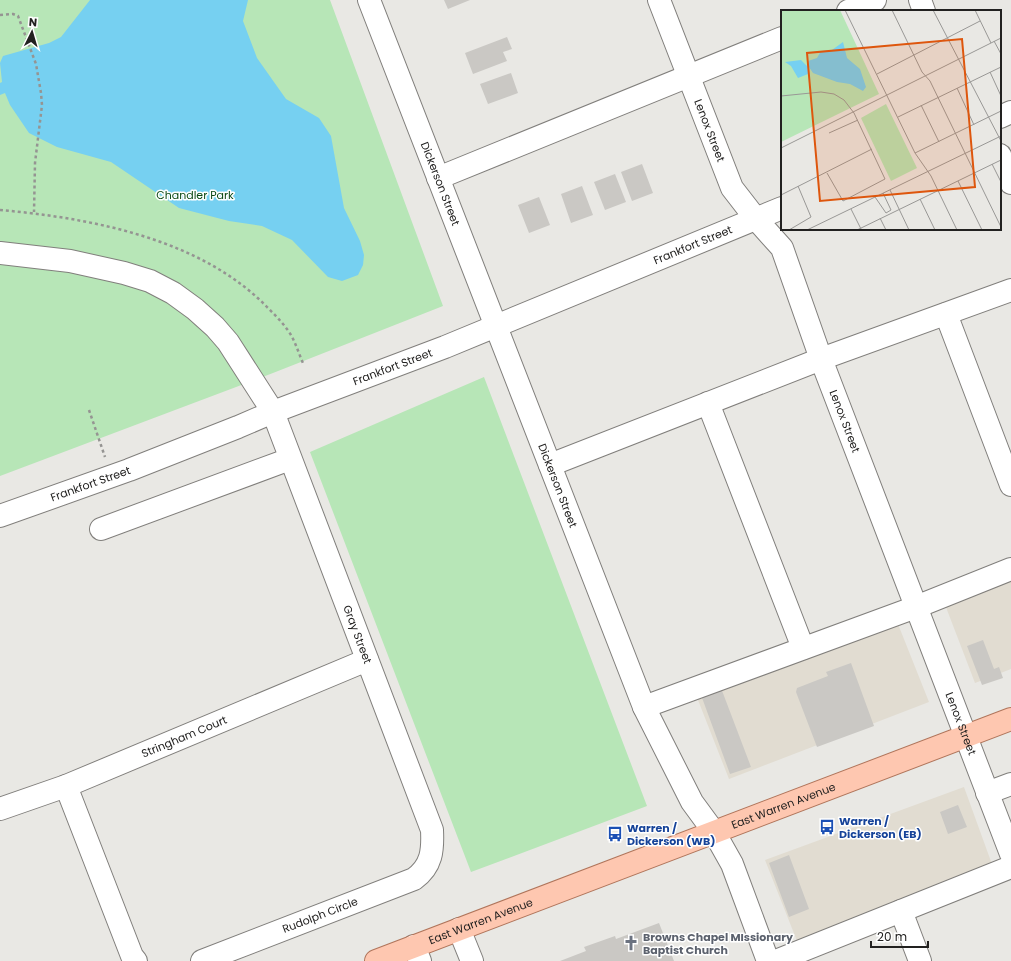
<svg xmlns="http://www.w3.org/2000/svg" width="1011" height="961" viewBox="0 0 1011 961" font-family="Poppins,sans-serif">
  <rect width="100%" height="100%" fill="#e9e8e4"/>
  <!-- built -->
  <path fill="#e1dcd1" d="M1011,576V669L975,683L944,602Z
    M896,619L929,702L729,779L696,695Z
    M964,787L993,867L797,941L765,860Z"/>
  <!-- green -->
  <path fill="#b7e6b7" d="M0,0H330L443,306L273,373L0,476Z
    M484,377L647,806L471,872L310,452Z"/>
  <!-- water -->
  <path fill="#76d0f1" d="M90,0H248L243,21L257,58L286,99L319,118L331,136L344,208L360,241L364,255L363,265L358,275L342,281L328,277L292,240L262,226L229,221L179,208L111,162L57,147L29,133L10,105L5,93L0,95V83L2,82L0,63L3,56L49,43L61,37Z"/>
  <!-- building -->
  <path fill="#cac8c4" d="M444,0H470L448,9Z
    M507,37L512,49L503,52L507,61L473,74L465,53Z
    M511,73L518,93L488,104L480,84Z
    M642,164L653,193L632,201L621,172Z
    M615,174L626,202L605,210L594,182Z
    M582,186L593,215L571,223L561,194Z
    M539,197L550,225L529,233L518,205Z
    M983,640L994,669L999,667L1003,678L982,685L967,646Z
    M851,663L874,726L817,747L796,692L797,688L828,676L826,672Z
    M721,688L751,767L730,774L701,695Z
    M958,805L967,827L948,834L940,812Z
    M789,855L809,909L789,917L769,863Z
    M659,923L674,961H560L586,951L584,947L615,936L616,939Z"/>
  <g fill="none" stroke-linecap="round" stroke-linejoin="round">
    <defs>
      <g id="minor">
        <path id="s1" d="M369,0L644,707L692,802L714,832L732,864L768,961"/>
        <path id="s2" d="M659,0L732,188L756,219L782,248L821,359L1011,854"/>
        <path d="M920,0L924,11"/>
        <path d="M848,11L875,0"/>
        <path d="M1000,117L1011,112"/>
        <path d="M1000,155L1011,183"/>
        <path d="M438,178L782,38"/>
        <path id="s3" d="M0,253L70,261L124,273L150,281L173,293L195,309L215,327L228,342L273,412L432,830C433,850 432,866 414,879L202,961"/>
        <path d="M946,314L1011,485"/>
        <path d="M708,403L803,648"/>
        <path d="M550,465L821,359L1011,290"/>
        <path id="s4" d="M0,516L129,470L238,427L273,412L445,347L782,208"/>
        <path d="M101,529L290,459"/>
        <path d="M644,707L916,607L1011,569"/>
        <path d="M66,786L132,956L136,961"/>
        <path d="M987,793L1011,784"/>
        <path id="s5" d="M0,809L66,786L367,660"/>
        <path d="M901,911L920,961"/>
        <path d="M459,929L472,961"/>
        <path d="M414,946L420,961"/>
        <path d="M776,961L1011,867"/>
      </g>
      <g id="major">
        <path id="s6" d="M376,961L1011,719"/>
      </g>
    </defs>
    <!-- minor casing -->
    <use href="#minor" stroke="#817f7c" stroke-width="24"/>
    <!-- major casing -->
    <use href="#major" stroke="#b0755b" stroke-width="24"/>
    <!-- path -->
    <path stroke="#959492" stroke-width="2.5" stroke-dasharray="3 3" stroke-linecap="butt" d="M0,15L13,14L18,16L36,64L41,93L42,105L35,163L34,212
      M0,210C91,218 201,239 267,307C276,316 285,325 291,335C296,344 299,354 303,363
      M89,410L105,457"/>
    <!-- minor -->
    <use href="#minor" stroke="#fff" stroke-width="22"/>
    <!-- major -->
    <use href="#major" stroke="#fec7b0" stroke-width="22"/>
  </g>
  <!-- icons -->
  <defs>
    <symbol id="bus-bare" viewBox="-9 -9 18 18"><path d="M-5-6H5V4H4V6H2V4H-2V6H-4V4H-5ZM-3.5-4V0h7V-4ZM-3.5 1.2v1.5H-2V1.2ZM2 1.2v1.5H3.5V1.2Z" fill="#1a4fb4" stroke="#fff" stroke-width="2.5" paint-order="stroke"/></symbol>
    <symbol id="church-bare" viewBox="-9 -9 18 18"><path d="M-1.2-6h2.4v3.5h3.3v2.4h-3.3V6h-2.4V-.1h-3.3v-2.4h3.3Z" fill="#6b7280" stroke="#fff" stroke-width="2.5" paint-order="stroke"/></symbol>
  </defs>
  <g fill-rule="evenodd">
    <use href="#bus-bare" x="816" y="816" width="22" height="22"/>
    <use href="#bus-bare" x="604" y="823" width="22" height="22"/>
    <use href="#church-bare" x="620" y="932" width="22" height="22"/>
  </g>
  <g text-anchor="middle" dominant-baseline="central" stroke-width="3" stroke-linejoin="round" paint-order="stroke">
    <!-- street labels -->
    <g font-size="11" fill="#222120" stroke="#fff">
      <text stroke="none"><textPath href="#s2" startOffset="140">Lenox Street</textPath></text>
      <text stroke="none"><textPath href="#s1" startOffset="197">Dickerson Street</textPath></text>
      <text stroke="none"><textPath href="#s4" startOffset="744">Frankfort Street</textPath></text>
      <text stroke="none"><textPath href="#s4" startOffset="420">Frankfort Street</textPath></text>
      <text stroke="none"><textPath href="#s2" startOffset="464">Lenox Street</textPath></text>
      <text stroke="none"><textPath href="#s4" startOffset="96">Frankfort Street</textPath></text>
      <text stroke="none"><textPath href="#s1" startOffset="521">Dickerson Street</textPath></text>
      <text stroke="none"><textPath href="#s3" startOffset="574">Gray Street</textPath></text>
      <text stroke="none"><textPath href="#s2" startOffset="788">Lenox Street</textPath></text>
      <text stroke="none"><textPath href="#s5" startOffset="198">Stringham Court</textPath></text>
      <text stroke="none"><textPath href="#s6" startOffset="436">East Warren Avenue</textPath></text>
      <text transform="translate(320 915) rotate(-21)">Rudolph Circle</text>
      <text stroke="none"><textPath href="#s6" startOffset="112">East Warren Avenue</textPath></text>
    </g>
    <!-- park labels -->
    <g font-size="11" fill="#0b4915" stroke="#fff">
      <text x="195" y="195">Chandler Park</text>
    </g>
    <!-- transit labels -->
    <g font-size="11" font-weight="bold" fill="#164399" stroke="#fff" text-anchor="start">
      <text x="839" y="821">Warren /<tspan x="839" dy="13">Dickerson (EB)</tspan></text>
      <text x="627" y="828">Warren /<tspan x="627" dy="13">Dickerson (WB)</tspan></text>
    </g>
    <!-- worship labels -->
    <g font-size="11" font-weight="bold" fill="#5b616d" stroke="#fff" text-anchor="start">
      <text x="643" y="937">Browns Chapel MIssionary<tspan x="643" dy="13">Baptist Church</tspan></text>
    </g>
  </g>
  <!-- overview -->
  <g transform="translate(781 10)">
    <rect width="220" height="220" fill="#e9e8e4"/>
    <path d="M0,0H59L98,84L0,132ZM105,94L136,158L110,171L80,108Z" fill="#b7e6b7"/>
    <path d="M62,32L66,48L79,59L85,77L82,81L69,74L56,72L32,63L28,57L27,64L17,68L10,56L4,52L20,50L26,56L27,51L36,48L40,41L51,40Z" fill="#76d0f1"/>
    <path fill="none" stroke="#999896" stroke-width="1" d="M64,0L134,143L150,166L176,220M111,0L141,62L149,71L220,217M152,0L220,131M194,0L210,33M213,31L220,44M209,62L220,86M96,64L199,11M176,78L193,115M0,86L40,82L53,84L63,90L73,103L104,169L62,191L46,163M140,95L158,132M117,107L220,57M48,123L77,110M0,138L220,28M134,143L220,101M211,154L220,172M177,171L201,220M109,180L128,220M0,185L91,139M94,187L105,203L110,200L102,183M139,189L154,220M70,199L80,219M99,208L105,220M8,220L30,207L17,176M26,220L220,126M76,220L220,150"/>
    <path fill="#de560d" fill-opacity="0.15" stroke="#de560d" stroke-width="2" d="M181,29L194,177L39,191L26,43Z"/>
    <rect width="220" height="220" fill="none" stroke="#222120" stroke-width="2"/>
  </g>
  <!-- north arrow -->
  <g transform="translate(32 32) rotate(5)" stroke="#ffffff" stroke-width="3" paint-order="stroke">
  <path d="M0-3L7 15L0 10L-7 15Z" fill="#222120"/>
  <text y="-6" font-size="11" font-weight="bold" text-anchor="middle" fill="#222120">N</text>
  </g>
  <!-- scale -->
  <path d="M871 941v6h57v-6" fill="none" stroke="#222120" stroke-width="2"/>
  <text x="877" y="941" font-size="12" fill="#222120" stroke="#ffffff" stroke-width="3" paint-order="stroke">20 m</text>
</svg>
